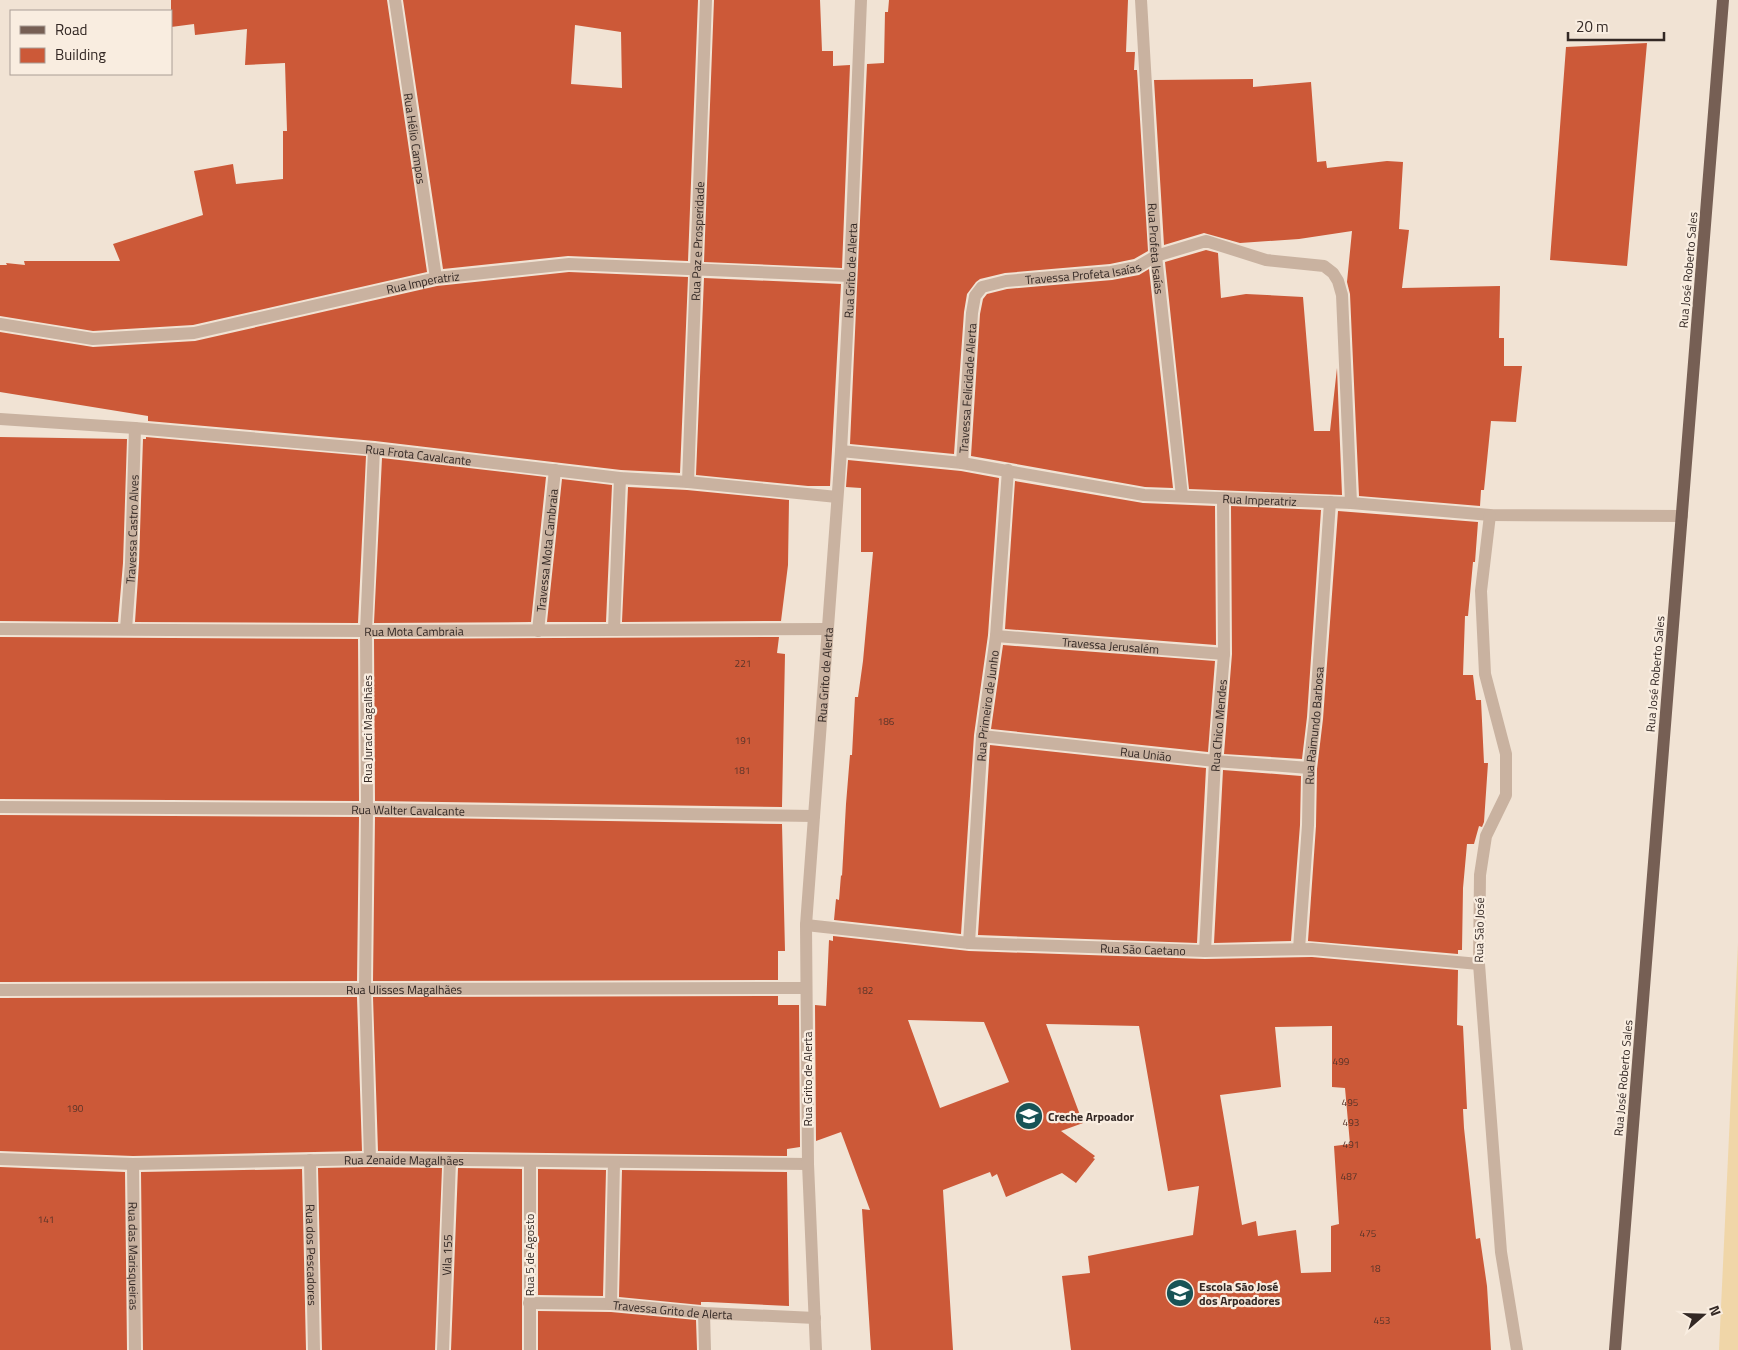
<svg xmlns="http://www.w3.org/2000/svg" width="1738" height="1350" viewBox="0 0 1738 1350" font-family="'Titillium Web',sans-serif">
  <rect width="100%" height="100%" fill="#f1e3d4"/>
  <!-- sand -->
  <path fill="#f0d6a8" d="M1738,943V1350H1719Z"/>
  <!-- building -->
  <path fill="#cc5938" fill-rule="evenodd" d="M171,0H387L427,272L193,325L93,331L0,316V265H7L6,263L25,265L24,261H120L113,244L203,215L194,171L233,164L236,184L283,179V131H287L285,63L245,65L247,29L195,35L194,24L171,27Z
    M403,0H698L688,261L568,256L443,269ZM575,25L621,32L622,88L571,84Z
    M714,0H820L822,51H833V66L850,65L842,268L704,262Z
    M889,0H1128L1126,52H1135L1134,70H1137L1148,251L1134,259L1110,264L1005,273L980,279L976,282L967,294L964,312L954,454L850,444L867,64L884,63L885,12H888Z
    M1647,43L1627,266L1550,260L1566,47Z
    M1253,79V87L1311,82L1317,162L1326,161L1327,168L1387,161L1403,162L1399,229L1409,230L1402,288L1500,286L1499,338H1504V366H1522L1516,422L1491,421L1484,490H1481L1480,506L1359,496L1350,294L1347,282L1352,231L1299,239L1240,243L1204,233L1164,245L1154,80Z
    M1206,250L1218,253L1221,298L1246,294L1303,297L1314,431H1330L1337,368L1342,495L1189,489L1165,262Z
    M1149,269L1173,488L1145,487L971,456L980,314L983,299L987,294L1007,289L1112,280L1139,275Z
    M569,272L688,277L680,473L621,470L375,441L148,421V416L0,392V332L93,347L195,341L437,286Z
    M704,278L841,284L830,486H808L696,475Z
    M0,437L127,439L123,563L118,622L0,621Z
    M146,437L366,456L358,623L135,622L139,563L143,439H146Z
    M382,458L546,477L531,622L374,623Z
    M848,460L961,471L999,478L988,635L974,735L961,934L834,920L836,899L839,900L841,875L842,876L846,804L850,755H852L855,697H858L863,661L873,552H861V488L846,487Z
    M562,479L612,485L606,622H547Z
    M1015,481L1143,503L1215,506L1216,645L1005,629Z
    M628,487L687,490L789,500L788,565L781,621L622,622Z
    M1231,506L1321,510L1307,717L1302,759L1224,754L1232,654Z
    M1338,511L1478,522L1475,562H1473L1468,616H1465L1463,675H1473L1476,700H1481L1484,763H1488L1484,822L1482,827L1479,826L1474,844H1467L1463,888L1462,950H1458V954L1308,941L1316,826L1317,769L1323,719Z
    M0,637L358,639L359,801L0,799Z
    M779,637L777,653L785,654L782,807L375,801L374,639Z
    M1003,645L1215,661L1208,752L991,729Z
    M990,745L1206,768L1197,943L978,935Z
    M1223,770L1301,776L1300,825L1291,941L1214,943Z
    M0,815L359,817L357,981L0,982Z
    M375,817L782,824L785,951H778V980L373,981Z
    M833,936L969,951L1205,959L1312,957L1458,970L1457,1025L1463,1026L1467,1109H1463L1464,1128L1476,1239L1480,1238L1487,1286L1491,1350H1071L1062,1276L1090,1273L1088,1256L1193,1235L1199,1186L1168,1191L1139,1026L1046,1024L1083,1123L1061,1131L1095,1156L1093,1158L1095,1159L1076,1183L1062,1173L1006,1197L997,1174L992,1177L990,1172L943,1190L953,1350H871L862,1209L870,1210L841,1132L816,1141L815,1005L826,1006L829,940L833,941ZM908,1020L984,1022L1009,1082L940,1108ZM1332,1026V1087L1345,1088L1350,1144L1334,1146L1339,1224L1331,1226V1272L1301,1273L1296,1230L1258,1236L1256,1221L1242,1225L1220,1095L1281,1087L1275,1027Z
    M778,996V1005H799L800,1147L787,1149V1156L378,1151L373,997Z
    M357,997L362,1151L133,1156L0,1151V998Z
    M0,1167L125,1172L127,1350H0Z
    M370,1167L442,1168L435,1350H322L318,1168Z
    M458,1168L522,1169V1350H451Z
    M302,1169L306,1350H143L141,1172Z
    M538,1169L606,1170L603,1296L538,1295Z
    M622,1170L787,1172L789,1306L708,1302H701V1305L619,1297Z
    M538,1311L611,1312L696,1320L697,1350H538Z"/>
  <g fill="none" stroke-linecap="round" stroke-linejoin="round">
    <!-- minor -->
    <g stroke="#c9b2a0" stroke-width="12">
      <path id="s1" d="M395,0L436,278"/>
      <path id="s2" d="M1141,0L1156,256L1182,496"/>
      <path id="s3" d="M0,324L93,339L194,333L436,278L569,264L850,276"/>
      <path id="s4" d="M0,419L135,428L374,449L620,478L688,482L837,497"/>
      <path id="s5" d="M841,451L962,463L1144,495L1351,503L1490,515L1682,516"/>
      <path id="s6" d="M962,463L972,313L975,296L982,287L1006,281L1111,272L1137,267L1156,256L1206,241L1266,260L1324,266L1333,273L1338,281L1342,295L1351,503"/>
      <path id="s7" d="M688,482L706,0"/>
      <path d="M1490,515L1481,591L1485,674L1506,754V795L1486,836L1480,875L1479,964L1501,1252L1517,1350"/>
      <path id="s8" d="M0,629L366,631L828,629"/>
      <path id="s9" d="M126,629L131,563L135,428"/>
      <path d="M614,629L620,478"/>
      <path id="s10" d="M538,631L555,470"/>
      <path id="s11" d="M996,636L1224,654"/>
      <path id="s12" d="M982,736L1215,761L1309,768"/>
      <path id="s13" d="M0,807L367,809L814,816"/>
      <path id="s14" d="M806,925L969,943L1205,951L1312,949L1479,964"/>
      <path id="s15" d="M969,943L982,736L996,636L1008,470"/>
      <path id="s16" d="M1299,949L1308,825L1309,768L1315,718L1330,502"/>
      <path id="s17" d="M1205,951L1215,761L1224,654L1223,498"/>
      <path id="s18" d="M0,990L806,988"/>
      <path id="s19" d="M0,1159L133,1164L370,1159L808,1164"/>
      <path d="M370,1159L365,988L367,809L366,631L374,449"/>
      <path id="s20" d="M310,1160L314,1350"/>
      <path d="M530,1161V1350"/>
      <path id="s21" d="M133,1164L135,1350"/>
      <path id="s22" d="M529,1303L611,1304L704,1313L815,1318"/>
      <path d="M611,1304L614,1162"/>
      <path d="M704,1313L705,1350"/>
      <path id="s23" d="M443,1350L450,1160"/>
      <path id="s24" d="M816,1350L808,1164L806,925L841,451L850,276L861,0"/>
    </g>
    <!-- major -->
    <path stroke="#765f54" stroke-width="12" d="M1615,1350L1723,0"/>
  </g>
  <!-- icons -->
  <defs>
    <symbol id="school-disc" viewBox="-11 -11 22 22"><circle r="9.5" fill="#185356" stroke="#f9ede0"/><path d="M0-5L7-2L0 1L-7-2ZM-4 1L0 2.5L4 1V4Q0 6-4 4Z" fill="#fff"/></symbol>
  </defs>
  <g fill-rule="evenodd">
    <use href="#school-disc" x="1013" y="1100" width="32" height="32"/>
    <use href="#school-disc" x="1164" y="1277" width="32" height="32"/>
  </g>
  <g text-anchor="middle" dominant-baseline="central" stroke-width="4.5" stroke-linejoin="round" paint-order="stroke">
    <!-- number labels -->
    <g font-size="10" fill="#593429">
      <text x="743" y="663">221</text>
      <text x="886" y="721">186</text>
      <text x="743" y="740">191</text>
      <text x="742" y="770">181</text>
      <text x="865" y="990">182</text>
      <text x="1341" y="1061">499</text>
      <text x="1350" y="1102">495</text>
      <text x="75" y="1108">190</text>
      <text x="1351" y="1122">493</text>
      <text x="1351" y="1144">491</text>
      <text x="1349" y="1176">487</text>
      <text x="46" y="1219">141</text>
      <text x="1368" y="1233">475</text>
      <text x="1375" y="1268">18</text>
      <text x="1382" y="1320">453</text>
    </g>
    <!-- street labels -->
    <g font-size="12" fill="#332824" stroke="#f9ede0">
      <text stroke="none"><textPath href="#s1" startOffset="140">Rua Hélio Campos</textPath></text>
      <text stroke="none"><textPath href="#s7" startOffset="241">Rua Paz e Prosperidade</textPath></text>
      <text stroke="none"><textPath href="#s2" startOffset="249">Rua Profeta Isaías</textPath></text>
      <text transform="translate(1688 270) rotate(-85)">Rua José Roberto Sales</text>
      <text stroke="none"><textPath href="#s24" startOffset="1081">Rua Grito de Alerta</textPath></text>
      <text stroke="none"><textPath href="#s6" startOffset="281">Travessa Profeta Isaías</textPath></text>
      <text stroke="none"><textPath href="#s3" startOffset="430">Rua Imperatriz</textPath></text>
      <text stroke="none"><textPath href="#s6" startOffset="75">Travessa Felicidade Alerta</textPath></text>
      <text stroke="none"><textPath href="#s4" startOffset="420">Rua Frota Cavalcante</textPath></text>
      <text stroke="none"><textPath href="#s5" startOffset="422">Rua Imperatriz</textPath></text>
      <text stroke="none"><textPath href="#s9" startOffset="100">Travessa Castro Alves</textPath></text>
      <text stroke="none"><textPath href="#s10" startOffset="81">Travessa Mota Cambraia</textPath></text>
      <text stroke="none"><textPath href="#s8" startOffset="414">Rua Mota Cambraia</textPath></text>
      <text stroke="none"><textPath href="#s11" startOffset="115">Travessa Jerusalém</textPath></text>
      <text transform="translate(1655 674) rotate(-85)">Rua José Roberto Sales</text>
      <text stroke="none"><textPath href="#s24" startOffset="676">Rua Grito de Alerta</textPath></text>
      <text stroke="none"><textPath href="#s15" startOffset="238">Rua Primeiro de Junho</textPath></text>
      <text stroke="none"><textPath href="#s17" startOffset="226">Rua Chico Mendes</textPath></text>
      <text stroke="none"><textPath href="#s16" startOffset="224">Rua Raimundo Barbosa</textPath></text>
      <text transform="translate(367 729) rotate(-90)">Rua Juraci Magalhães</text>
      <text stroke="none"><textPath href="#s12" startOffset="165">Rua União</textPath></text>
      <text stroke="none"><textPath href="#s13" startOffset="408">Rua Walter Cavalcante</textPath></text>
      <text transform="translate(1479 930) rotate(-89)">Rua São José</text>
      <text stroke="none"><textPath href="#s14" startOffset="338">Rua São Caetano</textPath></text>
      <text stroke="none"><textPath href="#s18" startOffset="404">Rua Ulisses Magalhães</textPath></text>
      <text transform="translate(1623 1078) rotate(-85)">Rua José Roberto Sales</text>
      <text transform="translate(807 1079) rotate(-90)">Rua Grito de Alerta</text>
      <text stroke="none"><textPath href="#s19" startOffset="404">Rua Zenaide Magalhães</textPath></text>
      <text stroke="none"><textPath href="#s20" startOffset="95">Rua dos Pescadores</textPath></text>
      <text stroke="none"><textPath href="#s23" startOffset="95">Vila 155</textPath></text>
      <text transform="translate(529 1255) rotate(-90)">Rua 5 de Agosto</text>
      <text stroke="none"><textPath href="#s21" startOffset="92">Rua das Marisqueiras</textPath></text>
      <text stroke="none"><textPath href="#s22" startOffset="144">Travessa Grito de Alerta</textPath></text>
    </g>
    <!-- poi labels -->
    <g font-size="12" font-weight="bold" fill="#332824" stroke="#f9ede0" text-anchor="start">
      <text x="1048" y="1116">Creche Arpoador</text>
      <text x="1199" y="1286">Escola São José<tspan x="1199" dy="14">dos Arpoadores</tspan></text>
    </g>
  </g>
  <!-- legend -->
  <rect x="10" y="10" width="162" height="65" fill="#f9ede0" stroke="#aa9e95"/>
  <rect x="20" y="26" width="25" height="8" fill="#765f54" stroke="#aa9e95"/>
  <text x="55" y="35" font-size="15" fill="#332824">Road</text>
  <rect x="20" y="48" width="25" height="15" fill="#cc5938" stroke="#aa9e95"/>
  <text x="55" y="60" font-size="15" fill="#332824">Building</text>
  <!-- north arrow -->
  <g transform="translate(1703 1315) rotate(70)" stroke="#f9ede0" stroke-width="4" paint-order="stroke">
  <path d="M0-4L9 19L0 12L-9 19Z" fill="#332824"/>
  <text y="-8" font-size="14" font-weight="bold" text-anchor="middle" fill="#332824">N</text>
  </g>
  <!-- scale -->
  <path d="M1568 32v8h96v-8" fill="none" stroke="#332824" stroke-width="2.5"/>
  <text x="1576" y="32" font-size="15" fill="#332824" stroke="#f9ede0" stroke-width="4" paint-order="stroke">20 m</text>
</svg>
